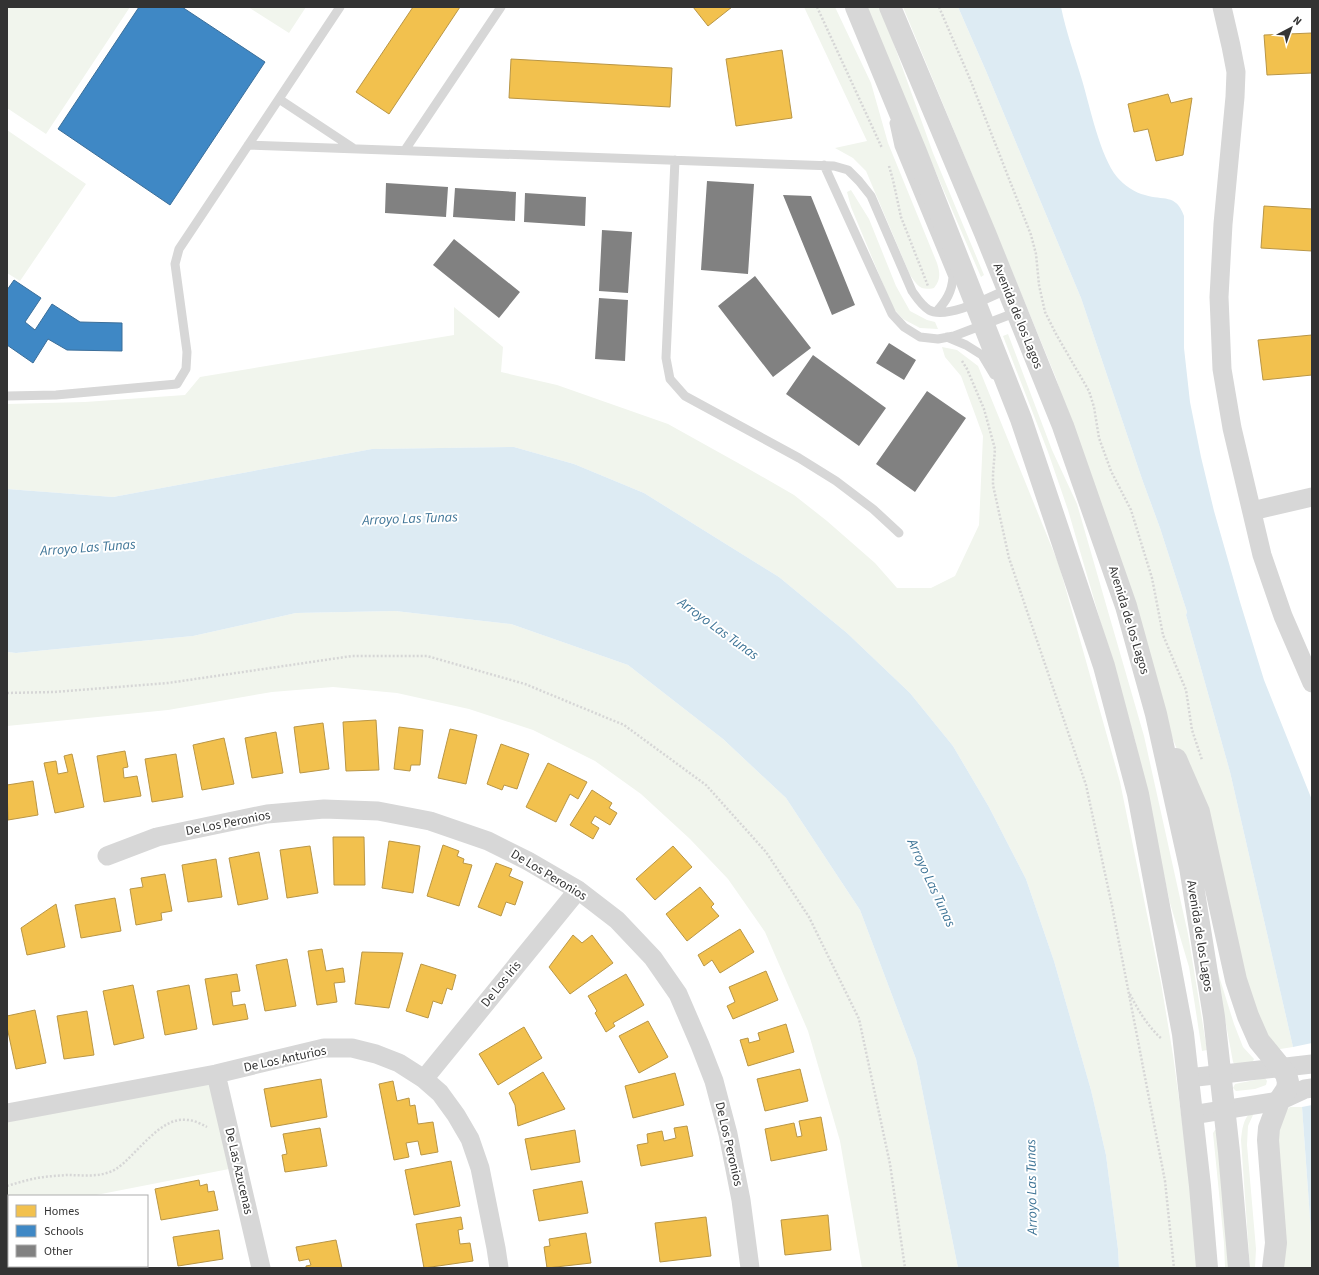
<svg xmlns="http://www.w3.org/2000/svg" width="1319" height="1275" viewBox="0 0 1319 1275" font-family="'Source Sans 3',sans-serif">
  <rect width="100%" height="100%" fill="#fff"/>
  <!-- green -->
  <path fill="#f1f5ed" d="M7,7H130L46,134L7,108Z
    M248,7H306L289,33Z
    M804,7H835L871,83L888,143L937,263C940,273 941,279 934,288C920,291 918,286 910,275L866,171L853,158L835,148L867,141Z
    M863,7H879L887,25L933,153L984,275L981,277L928,154Z
    M903,7H958L986,71L1081,298L1142,479L1160,528L1187,612L1186,615L1230,772L1293,1047L1274,1050L1252,1014L1197,798L1165,720L1056,378Z
    M7,130L86,184L20,281L7,273Z
    M851,190L869,219L896,286L910,311L927,320L935,322L938,329L920,328L903,319L893,308L851,207L847,192Z
    M454,307L503,347L501,372L557,385L668,424L747,468L794,495L827,521L875,563L897,588H931L955,576L979,525L983,436L961,376L945,357L942,347L957,350L978,366L1059,565L1120,782L1161,983L1173,1055L1194,1210L1197,1268H1119L1118,1249L1106,1155L1091,1090L1054,961L1026,879L989,807L953,746L910,693L847,633L779,577L644,493L574,464L514,447L372,449L113,497L7,489V404L85,402L185,395L200,377L454,335Z
    M1008,334L1052,450L1077,504L1144,736L1188,934L1207,1050L1202,1051L1189,967L1170,903L1135,740L1068,510L1048,452L1003,336Z
    M395,611L511,624L628,665L723,739L786,798L860,910L916,1059L958,1268H862L840,1141L808,1031L765,932L728,879L690,839L641,794L595,761L533,730L469,709L397,693L333,687L272,692L168,710L7,726V652L16,653L193,636L296,613Z
    M1214,960L1234,1024L1243,1047L1254,1059L1252,1063L1235,1065L1233,1062Z
    M1265,1078L1267,1081L1266,1085L1255,1089L1236,1091L1233,1088L1235,1084Z
    M211,1082L229,1169L91,1196H9V1212L7,1213V1122Z
    M1290,1107H1302L1312,1246V1268H1280L1274,1143L1282,1114Z
    M1251,1112L1253,1115L1248,1126L1247,1145L1256,1249L1255,1268H1250L1241,1140C1242,1130 1243,1119 1251,1112Z
    M1215,1130H1217L1231,1268H1225L1224,1243L1213,1133Z"/>
  <!-- water -->
  <path fill="#ddebf3" d="M958,7H1061C1066,32 1075,56 1082,80C1090,107 1100,156 1117,177C1124,185 1135,193 1145,195C1163,201 1176,193 1184,216V348L1190,402L1201,457L1214,511L1240,602L1264,680L1312,800V1043L1293,1047L1230,772L1186,615L1187,612L1160,528L1142,479L1081,298L986,71Z
    M514,447L574,464L644,493L779,577L847,633L910,693L953,746L989,807L1026,879L1054,961L1091,1090L1106,1155L1118,1249L1119,1268H958L916,1059L860,910L786,798L723,739L628,665L511,624L395,611L296,613L193,636L16,653L7,652V489L113,497L372,449Z
    M1312,1105V1246L1302,1107Z"/>
  <!-- homes -->
  <path fill="#f2c14e" stroke="#b99646" d="M413,7H460L389,114L356,92Z
    M693,7H732L708,26Z
    M1312,33V73L1267,75L1264,35Z
    M782,50L792,118L736,126L726,59Z
    M511,59L672,68L670,107L509,98Z
    M1168,94L1171,103L1192,98L1183,155L1156,161L1148,129L1134,132L1128,104Z
    M1264,206L1312,209V251L1261,248Z
    M1312,335V375L1263,380L1258,340Z
    M376,720L379,770L346,771L343,722Z
    M323,723L329,769L300,773L294,727Z
    M399,727L423,730L420,765H411L410,771L394,769Z
    M450,729L477,735L466,784L438,778Z
    M276,732L283,773L252,778L245,738Z
    M224,738L234,784L202,790L193,745Z
    M501,744L529,754L517,789L504,785L502,790L487,784Z
    M125,751L128,767L123,768L124,778L137,776L141,796L104,802L97,756Z
    M72,754L84,807L55,813L44,763L56,761L58,774L68,772L64,756Z
    M176,754L183,797L152,802L145,759Z
    M548,763L587,782L578,799L570,794L556,822L526,807Z
    M33,781L38,815L8,820L7,785Z
    M592,790L612,803L609,808L617,813L610,825L595,816L591,823L599,828L593,839L570,825Z
    M333,837H364L365,885H334Z
    M389,841L420,846L413,893L382,888Z
    M443,845L459,851L457,856L464,859L463,863L472,865L459,906L427,896Z
    M310,846L318,893L287,898L280,850Z
    M673,846L692,867L655,900L636,879Z
    M259,852L268,899L238,905L229,858Z
    M216,859L222,897L188,902L182,865Z
    M496,863L512,869L509,876L523,882L515,905L506,902L501,916L478,907Z
    M165,874L172,911L161,913L162,920L136,925L130,889L143,887L141,878Z
    M700,887L714,904L711,907L719,916L687,941L666,914Z
    M115,898L121,931L81,938L75,905Z
    M56,904L65,947L27,955L21,928Z
    M740,929L754,952L720,973L712,960L704,966L698,955Z
    M573,935L582,943L592,935L613,963L570,994L549,967Z
    M322,949L326,971L343,968L345,982L334,983L337,1002L317,1005L308,951Z
    M362,952L403,953L389,1008L355,1004Z
    M287,959L296,1006L265,1011L256,965Z
    M421,964L456,975L452,990L447,988L442,1004L433,1001L428,1018L406,1011Z
    M766,971L778,1000L733,1019L727,1006L735,1002L729,987Z
    M237,974L240,991L231,992L233,1006L245,1004L248,1019L213,1025L205,979Z
    M626,974L644,1005L613,1023L615,1026L606,1032L595,1013L597,1011L588,996Z
    M133,985L144,1038L114,1045L103,991Z
    M189,985L197,1029L165,1035L157,991Z
    M35,1010L46,1063L16,1069L7,1027V1016Z
    M87,1011L94,1055L64,1059L57,1016Z
    M648,1021L668,1057L639,1073L619,1036Z
    M786,1024L794,1052L748,1066L740,1040L748,1038L749,1043L760,1040L758,1033Z
    M524,1027L542,1058L498,1085L479,1054Z
    M800,1069L808,1101L765,1111L757,1079Z
    M543,1072L565,1109L518,1126L515,1105L509,1093Z
    M675,1073L684,1105L633,1118L625,1086Z
    M321,1079L327,1117L271,1127L264,1089Z
    M393,1081L397,1101L409,1098L410,1106L415,1105L418,1124L433,1122L438,1152L421,1155L418,1141L406,1143L409,1157L394,1160L379,1084Z
    M821,1117L827,1150L771,1161L765,1129L794,1123L797,1137L802,1136L799,1121Z
    M687,1126L693,1156L641,1166L637,1145L648,1143L647,1134L662,1131L664,1141L676,1138L674,1128Z
    M320,1128L327,1166L285,1172L282,1155L287,1154L283,1134Z
    M575,1130L580,1162L531,1170L525,1139Z
    M451,1161L460,1206L414,1215L405,1170Z
    M199,1180L200,1186L207,1184L208,1192L214,1191L218,1210L161,1220L155,1189Z
    M582,1181L588,1213L539,1221L533,1190Z
    M828,1215L831,1250L785,1255L781,1220Z
    M461,1217L463,1229L458,1230L460,1244L470,1243L473,1261L424,1268L416,1224Z
    M706,1217L711,1256L660,1262L655,1223Z
    M219,1230L223,1259L178,1266L173,1237Z
    M586,1233L591,1263L547,1268L544,1247L550,1246L549,1239Z
    M336,1240L342,1268H306V1266L311,1265L309,1259L299,1261L296,1247Z
    M40,1266H97V1268H40Z"/>
  <!-- schools -->
  <path fill="#3f88c5" stroke="#3b6e99" d="M139,7H182L265,62L170,205L58,129Z
    M14,280L41,298L25,322L35,330L52,304L80,322L122,323V351L67,350L48,339L33,363L7,345V290Z"/>
  <!-- building -->
  <path fill="#818181" d="M707,181L754,184L748,274L701,270Z
    M386,183L448,187L446,217L385,213Z
    M455,188L516,192L515,221L453,217Z
    M525,193L586,197L585,226L524,222Z
    M783,195L811,196L855,305L832,315Z
    M602,230L632,232L628,293L599,291Z
    M454,239L520,292L499,318L433,265Z
    M755,276L811,348L773,377L718,306Z
    M599,298L628,300L625,361L595,359Z
    M889,343L916,360L904,380L876,363Z
    M813,355L886,408L859,446L786,394Z
    M927,391L966,418L915,492L876,464Z"/>
  <g fill="none" stroke-linecap="round" stroke-linejoin="round">
    <!-- path -->
    <path stroke="#d6d6d6" stroke-width="2.5" stroke-dasharray="2 2" stroke-linecap="butt" d="M817,7L882,148
      M939,7L970,79L1031,235L1036,254L1039,285L1045,312L1056,334L1089,391L1094,407L1099,438L1111,471L1131,510L1152,578L1163,635L1186,690L1192,730L1202,760
      M889,166L893,180L901,217L928,286
      M962,361L967,369L984,409L995,449L993,474V485L1009,558L1086,785L1112,906L1165,1181L1174,1268
      M7,693L54,692L168,683L352,656H427L525,684L624,725L706,785L766,852L809,917L859,1019L890,1164L905,1268
      M1130,994C1138,1010 1148,1027 1162,1039
      M7,1186C17,1183 27,1180 37,1178C47,1176 57,1176 67,1175C83,1175 101,1178 116,1169C136,1156 160,1116 187,1120C194,1120 201,1124 207,1127"/>
    <!-- service -->
    <path stroke="#d7d7d7" stroke-width="9" d="M279,99L353,148
      M894,123L899,146L953,277C952,292 946,301 937,311
      M248,145L834,166L848,170L859,181L871,196L912,291C917,298 921,305 929,310C946,320 990,297 1008,289
      M405,150L501,7
      M675,160L666,358L670,379L685,396L799,458L836,481L873,509L899,533
      M824,165L892,314L904,327L920,337L938,339L954,336L1017,312
      M947,337L966,345L982,355L994,375
      M7,396L56,395L177,384L186,369L187,352L175,264L179,249L340,7"/>
    <!-- minor -->
    <path stroke="#d7d7d7" stroke-width="19" d="M1222,7L1231,46L1236,72L1235,97L1223,224L1219,297L1222,369L1232,428L1262,555L1283,616L1312,683
      M1252,511L1312,497
      M107,856L157,837L267,814L324,809L378,811L430,821L488,841L528,861L578,890L617,920L653,958L678,994L700,1045L714,1081L728,1134L741,1200L750,1268
      M216,1074L261,1268
      M1188,1078L1312,1064
      M424,1079L578,890
      M7,1113L216,1074L324,1048H352L376,1054L399,1063L424,1079L440,1093L456,1115L470,1139L480,1168L496,1248L499,1268
      M1192,1115L1279,1101L1305,1089L1312,1088"/>
    <!-- tertiary -->
    <path stroke="#d7d7d7" stroke-width="22" d="M856,7L916,152L1021,419L1104,666L1138,794L1183,1034L1200,1186L1207,1268
      M890,7L985,233L1063,426L1126,606L1156,714L1190,867L1214,1017L1229,1152L1239,1268
      M1176,759L1199,812L1236,980L1248,1016L1259,1041L1286,1074L1288,1082L1287,1089L1279,1101L1269,1128L1268,1140L1276,1243L1273,1268"/>
  </g>
  <g text-anchor="middle" dominant-baseline="central" stroke-width="4" stroke-linejoin="round" paint-order="stroke">
    <!-- street labels -->
    <g font-size="13" fill="#333" stroke="#fff">
      <text transform="translate(1018 316) rotate(68)">Avenida de los Lagos</text>
      <text transform="translate(1129 620) rotate(73)">Avenida de los Lagos</text>
      <text transform="translate(228 823) rotate(-11)">De Los Peronios</text>
      <text transform="translate(549 875) rotate(31)">De Los Peronios</text>
      <text transform="translate(1200 936) rotate(81)">Avenida de los Lagos</text>
      <text transform="translate(501 984) rotate(-51)">De Los Iris</text>
      <text transform="translate(285 1059) rotate(-12)">De Los Anturios</text>
      <text transform="translate(729 1144) rotate(77)">De Los Peronios</text>
      <text transform="translate(239 1171) rotate(77)">De Las Azucenas</text>
    </g>
    <!-- water labels -->
    <g font-size="14" font-style="italic" fill="#3f7597" stroke="#fff">
      <text transform="translate(410 519) rotate(-2)">Arroyo Las Tunas</text>
      <text transform="translate(88 548) rotate(-4)">Arroyo Las Tunas</text>
      <text transform="translate(718 629) rotate(36)">Arroyo Las Tunas</text>
      <text transform="translate(931 883) rotate(65)">Arroyo Las Tunas</text>
      <text transform="translate(1032 1187) rotate(-91)">Arroyo Las Tunas</text>
    </g>
  </g>
  <!-- border -->
  <rect width="1319" height="1275" fill="none" stroke="#333333" stroke-width="16"/>
  <!-- legend -->
  <rect x="8" y="1195" width="140" height="72" fill="#ffffff" stroke="#adadad"/>
  <rect x="16" y="1205" width="20" height="12" fill="#f2c14e" stroke="#adadad"/>
  <text x="44" y="1215" font-size="12" fill="#333333">Homes</text>
  <rect x="16" y="1225" width="20" height="12" fill="#3f88c5" stroke="#adadad"/>
  <text x="44" y="1235" font-size="12" fill="#333333">Schools</text>
  <rect x="16" y="1245" width="20" height="12" fill="#818181" stroke="#adadad"/>
  <text x="44" y="1255" font-size="12" fill="#333333">Other</text>
  <!-- north arrow -->
  <g transform="translate(1291 28) rotate(41)" stroke="#ffffff" stroke-width="3" paint-order="stroke">
  <path d="M0-3L7 15L0 10L-7 15Z" fill="#333333"/>
  <text y="-6" font-size="11" font-weight="bold" text-anchor="middle" fill="#333333">N</text>
  </g>
</svg>
